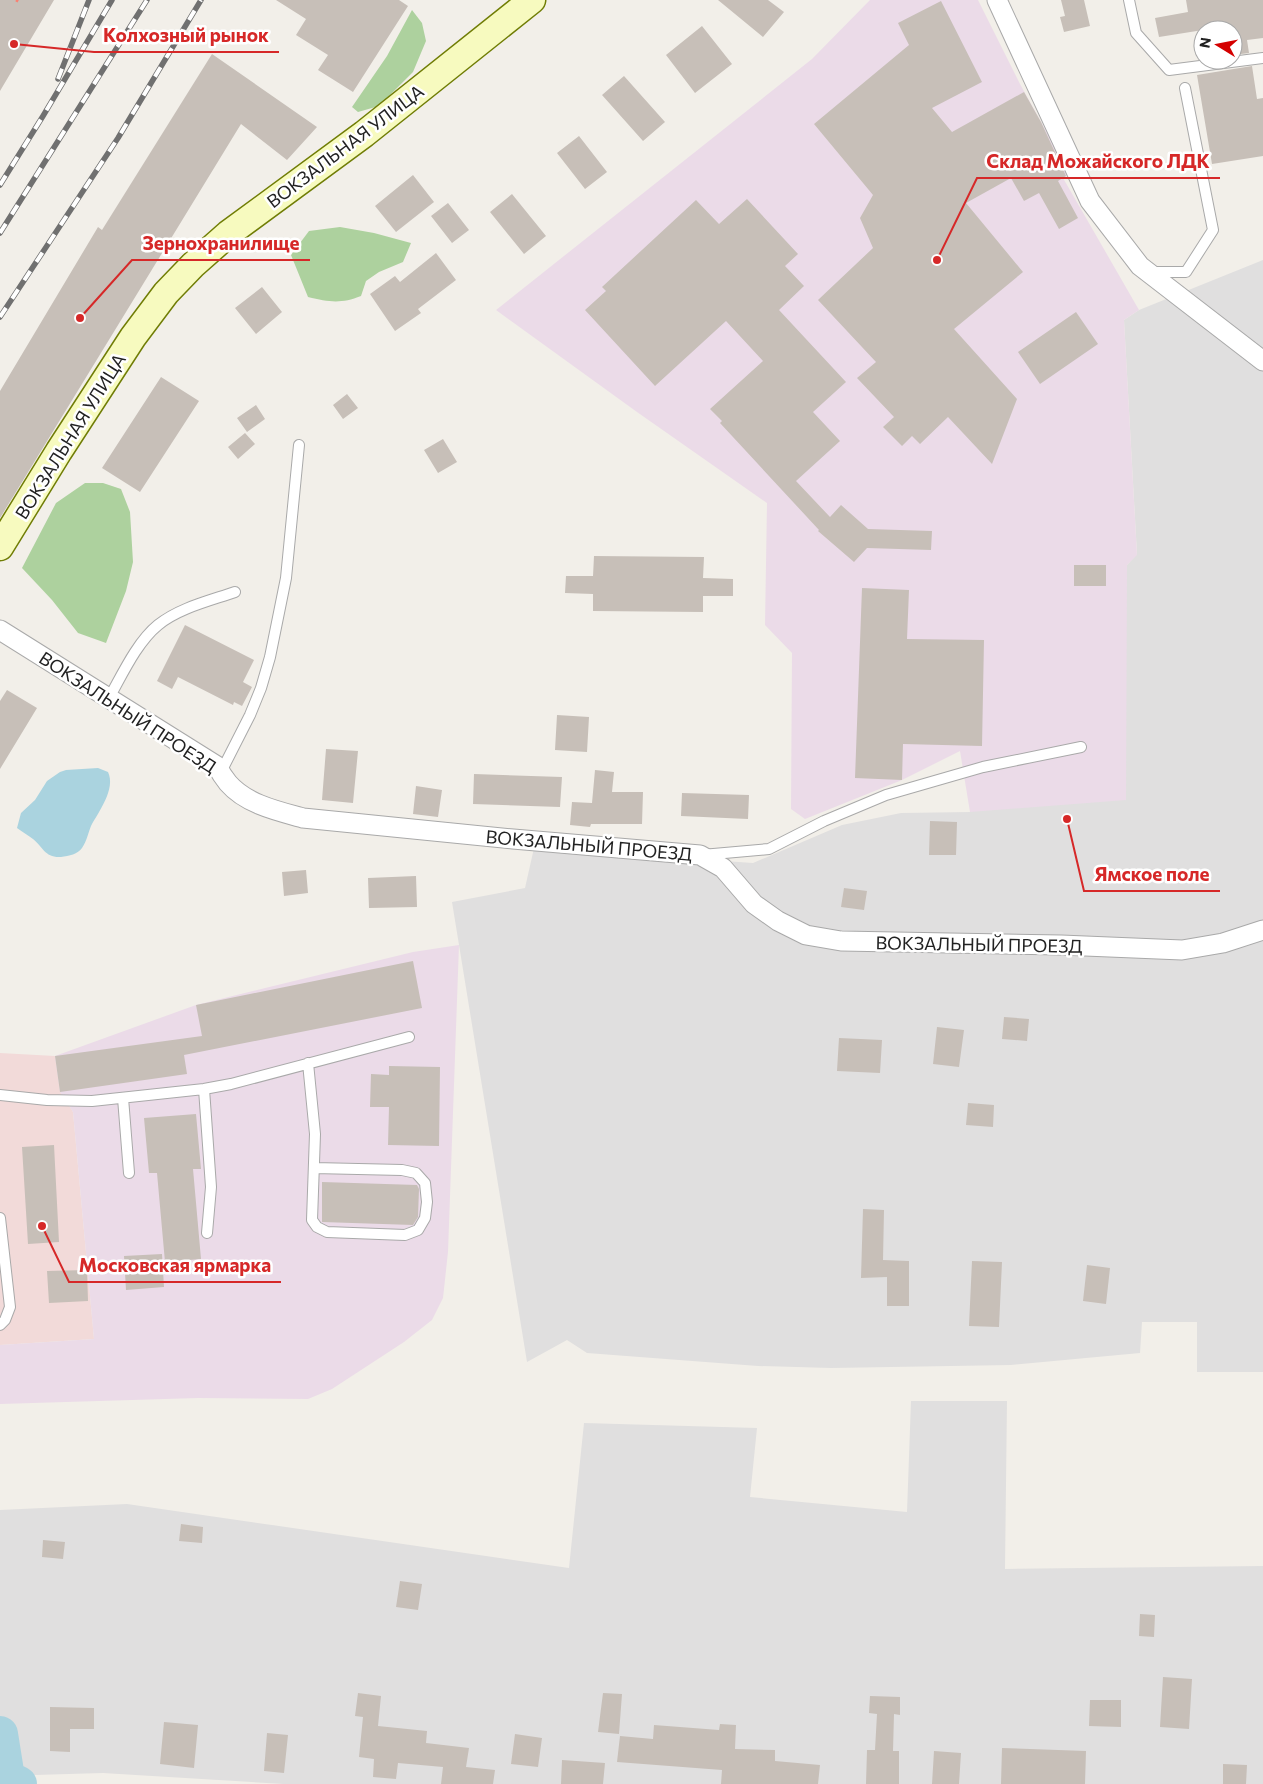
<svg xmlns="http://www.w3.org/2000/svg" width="1263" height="1784" viewBox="0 0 1263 1784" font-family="Commissioner,sans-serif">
  <rect width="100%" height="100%" fill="#f2efe9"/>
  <!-- residential -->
  <path fill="#e0dfdf" d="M1263,260V1372H1197V1322H1142L1140,1353L1011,1365L831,1368L758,1366L587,1353L567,1340L527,1362L452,902L525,888L534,848L753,863L842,825L901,813L970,812L1127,565L1137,554L1124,320L1139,310Z
    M911,1401H1007L1005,1569L1263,1566V1784H284L103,1773L0,1776V1510L127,1504L569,1568L584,1423L757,1428L750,1497L907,1512Z"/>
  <!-- commercial -->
  <path fill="#f2dad9" d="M0,1053L55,1056L60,1091L73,1112L94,1339L0,1345Z"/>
  <!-- industrial -->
  <path fill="#ebdbe8" d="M870,0H978L1020,84L1070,174L1063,178L1139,310L1124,320L1137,555L1127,565L1126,800L970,812L960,751L902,780L805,819L791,809L792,653L765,625L767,503L637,412L496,310L812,59Z
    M459,945L448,1252L443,1298L432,1320L404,1342L332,1389L308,1399L198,1398L0,1404V1345L94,1339L73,1112L60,1092L55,1056L196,1005L413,952Z"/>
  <!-- forest -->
  <path fill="#add19e" d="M412,10L422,23L426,41L413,72L379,106L358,112L352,107L387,56Z
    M340,227L374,233L411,243L403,262L379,272L366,281L361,296C341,304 329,302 308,297L291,255L309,231Z
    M85,483H103L121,489L130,512L133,562L126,591L106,643L78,633L52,600L22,568L56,503Z"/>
  <!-- water -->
  <path fill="#aad3df" d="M98,768L108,772C116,789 99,811 91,826C88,833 87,841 82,848C78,854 69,856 61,857C45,858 43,847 33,839C28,835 22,832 17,828L21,813L35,800L47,781L60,772L66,770Z"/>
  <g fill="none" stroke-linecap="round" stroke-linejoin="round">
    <!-- river -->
    <path stroke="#aad3df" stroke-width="36" d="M0,1734L7,1778L19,1784"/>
  </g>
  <!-- building -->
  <path fill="#c7bfb8" d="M0,0H54L0,91Z
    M276,0H399L408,6L353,92L318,70L328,55L296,35L306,19Z
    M718,0H768L784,12L763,37Z
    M1061,0H1084L1090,26L1064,32L1060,17L1065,16Z
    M1186,0H1263V38L1247,40L1249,53L1233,55V30H1203L1159,37L1155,18L1188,12Z
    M941,1L982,82L932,108L952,132L1024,92L1041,122L1066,176L1058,181L1078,218L1059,229L1039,193L1024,201L1011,178L966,203L1023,272L954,329L1017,399L992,464L948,417L920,444L912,436L902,446L883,427L894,417L857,378L876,362L818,300L873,248L860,218L873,195L814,124L909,45L898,23Z
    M702,26L732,64L695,93L666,55Z
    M212,54L317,127L287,160L241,124L0,518V391L98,227L102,230Z
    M1252,66L1257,99L1263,98V156L1212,164L1197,75Z
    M624,76L665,122L643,141L602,95Z
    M579,136L607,172L585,189L557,153Z
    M413,175L434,202L396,232L375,206Z
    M512,194L546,236L524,254L490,212Z
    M747,199L798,254L785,266L804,286L779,310L846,382L813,412L840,441L796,481L830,517L841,505L868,529L932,531L931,550L867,548L854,562L818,531L819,530L720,423L722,421L710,409L763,361L726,321L655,386L585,310L606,291L602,287L696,200L719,224Z
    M448,203L469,230L452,243L431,216Z
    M436,253L456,280L418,309L421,313L395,331L370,294L395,276L400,282Z
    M262,287L282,312L256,334L235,308Z
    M1076,312L1098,344L1040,384L1018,352Z
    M161,377L199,401L140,492L102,468Z
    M347,394L358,408L343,419L333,405Z
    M256,405L265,419L247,432L237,418Z
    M245,433L255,444L238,459L228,447Z
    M443,439L457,462L438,473L424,450Z
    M594,556L704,557L703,578L733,579V596H703V612L593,611V594L565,593L566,576H593Z
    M1074,565H1106V586H1074Z
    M862,588L909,590L907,639L984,640L982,746L903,744L902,780L855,778Z
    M185,625L254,660L243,682L252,687L242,706L234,702L233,705L178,677L172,689L157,681Z
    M7,690L37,708L0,769V701Z
    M557,715L589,717L587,752L555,750Z
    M326,749L358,751L353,803L322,800Z
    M595,770L614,772L612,792H643L642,824H591L590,827L570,825L572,802L592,803Z
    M474,774L562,777L560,807L473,804Z
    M416,786L442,790L438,817L413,814Z
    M682,793L749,795L748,819L681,816Z
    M930,821L957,822L956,855H929Z
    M306,870L308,893L284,896L282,872Z
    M416,876L417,907L369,908L368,878Z
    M844,888L867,891L864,910L841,907Z
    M413,961L422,1008L184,1055L187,1074L60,1092L55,1056L202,1036L196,1005Z
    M1004,1017L1029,1019L1027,1041L1002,1039Z
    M937,1027L964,1030L959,1067L933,1064Z
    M839,1038L882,1040L880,1073L837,1071Z
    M389,1066L440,1067L439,1146L388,1145L389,1107H370L371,1074L389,1075Z
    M968,1103L994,1105L993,1127L966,1125Z
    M196,1114L201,1169H193L201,1259L165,1262L157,1173H149L144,1118Z
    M54,1145L59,1242L28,1244L22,1147Z
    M322,1182L417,1185L419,1189L418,1217L413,1225L322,1222Z
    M863,1209L884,1210L883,1260L909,1261V1306H887V1277L861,1278Z
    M162,1254L164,1287L126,1290L124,1256Z
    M972,1261L1002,1262L999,1327L969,1326Z
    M1087,1265L1110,1268L1106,1304L1083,1301Z
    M87,1270L88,1301L49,1303L47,1271Z
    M181,1524L203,1527L202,1543L179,1541Z
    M43,1540L65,1542L63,1559L42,1557Z
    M400,1581L422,1584L418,1610L396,1607Z
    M1140,1614L1155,1615L1154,1637L1139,1636Z
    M1163,1677L1192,1679L1189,1729L1160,1727Z
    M358,1693L381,1696L378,1726L427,1731L426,1743L469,1748L466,1767L495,1770L493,1784H441L443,1767L398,1763L396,1779L373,1777L374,1759L359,1757L363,1717L355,1716Z
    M603,1693L622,1694L619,1734L598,1732Z
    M870,1696L900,1697V1715L894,1714L893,1751H899V1784H866L867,1750H875L877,1714L869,1713Z
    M1090,1700H1121V1727L1089,1726Z
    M50,1707L94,1708V1729H70V1752L50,1751Z
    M164,1722L198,1725L194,1768L160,1764Z
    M720,1724L736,1725L735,1749L775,1750V1761L820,1765L818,1784H721L722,1770L617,1762L620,1736L653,1739L654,1725L719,1730Z
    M267,1733L288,1735L284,1773L264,1771Z
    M515,1734L542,1738L538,1767L511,1764Z
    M1002,1748L1086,1751L1085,1784H1001Z
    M934,1751L961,1753L959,1784H932Z
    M562,1760L605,1763L603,1784H561Z
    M1223,1764L1247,1765L1246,1784H1223Z"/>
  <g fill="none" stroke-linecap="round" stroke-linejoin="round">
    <defs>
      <path id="lane" d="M1129,0L1136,33L1169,70L1263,58
        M1150,272H1186L1213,230L1185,88
        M109,698C122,675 137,642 158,625C179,608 209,601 235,592
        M221,772L250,715L261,688L270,657L286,578L299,445
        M702,855L769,849L824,821L886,795L983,767L1081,747
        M308,1063L315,1134L312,1220L317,1227L327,1232L405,1235L418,1230L425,1218L427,1202L425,1183L416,1173L402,1170L314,1168
        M204,1089L211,1187L207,1233
        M0,1095L47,1100L92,1101L204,1089L231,1084L409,1037
        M123,1098L129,1173
        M0,1218L10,1307L5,1320L0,1325"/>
      <path id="street" d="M997,0L1090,201L1140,266L1263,361
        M0,630L217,766C220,772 224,778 228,783C246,804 277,811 303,818L513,839L700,855L723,868L754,904L778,921L806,935L841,941L1061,945L1182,950L1223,943L1263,930"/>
      <path id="secondary" d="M0,547L59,451L133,337L166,293L193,265L228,234L364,134L532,0"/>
    </defs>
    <!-- lane casing -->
    <use href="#lane" stroke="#a9a9a9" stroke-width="12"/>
    <!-- street casing -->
    <use href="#street" stroke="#a9a9a9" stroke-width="21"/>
    <!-- secondary casing -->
    <use href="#secondary" stroke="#707d05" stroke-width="29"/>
    <!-- path -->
    <path stroke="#fa8072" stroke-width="3" stroke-dasharray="2.5 2.5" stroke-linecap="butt" d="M16,0L20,2"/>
    <!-- lane -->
    <use href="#lane" stroke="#fff" stroke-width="10"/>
    <!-- street -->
    <use href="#street" stroke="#fff" stroke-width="19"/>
    <!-- secondary -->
    <use href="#secondary" stroke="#f7fabf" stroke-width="26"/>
    <defs>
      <path id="rail" d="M58,79L89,0
        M0,185L43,116L112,0
        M0,233L147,0
        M0,317L118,138L201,0"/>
    </defs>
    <!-- rail casing -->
    <use href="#rail" stroke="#707070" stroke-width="5.5"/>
    <!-- rail -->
    <use href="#rail" stroke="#fff" stroke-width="4" stroke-dasharray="11" stroke-linecap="butt"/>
  </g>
  <g text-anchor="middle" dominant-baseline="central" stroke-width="5" stroke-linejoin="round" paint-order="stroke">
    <!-- street labels -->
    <g font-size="18" fill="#222" stroke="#fff">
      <text transform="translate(345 146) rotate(-37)">ВОКЗАЛЬНАЯ УЛИЦА</text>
      <text transform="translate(70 436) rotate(-58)">ВОКЗАЛЬНАЯ УЛИЦА</text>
      <text transform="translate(128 712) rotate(33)">ВОКЗАЛЬНЫЙ ПРОЕЗД</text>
      <text transform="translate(589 845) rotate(5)">ВОКЗАЛЬНЫЙ ПРОЕЗД</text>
      <text transform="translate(979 944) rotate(1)">ВОКЗАЛЬНЫЙ ПРОЕЗД</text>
    </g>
  </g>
  <!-- callouts -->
  <path fill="none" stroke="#d62828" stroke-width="2" d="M14 44L94 52H279M937 260L977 178H1220M80 318L132 260H310M1067 819L1084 891H1220M42 1226L69 1282H281"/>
  <g fill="#d62828" stroke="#fff" stroke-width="2">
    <circle cx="14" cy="44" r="5"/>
    <circle cx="937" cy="260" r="5"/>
    <circle cx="80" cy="318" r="5"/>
    <circle cx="1067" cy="819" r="5"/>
    <circle cx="42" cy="1226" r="5"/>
  </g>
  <g font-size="19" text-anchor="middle" font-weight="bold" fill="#d62828" stroke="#fff" stroke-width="5" stroke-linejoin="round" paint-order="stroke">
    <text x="186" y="42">Колхозный рынок</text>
    <text x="1098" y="168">Склад Можайского ЛДК</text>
    <text x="221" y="250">Зернохранилище</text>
    <text x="1152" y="881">Ямское поле</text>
    <text x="175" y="1272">Московская ярмарка</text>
  </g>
  <!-- north arrow -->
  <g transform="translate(1218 45) rotate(280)"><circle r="24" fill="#ffffff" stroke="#a7a7a7"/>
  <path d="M0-4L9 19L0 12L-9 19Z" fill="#d40000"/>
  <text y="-8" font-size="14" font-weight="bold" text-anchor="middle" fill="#222222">N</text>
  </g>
</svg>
